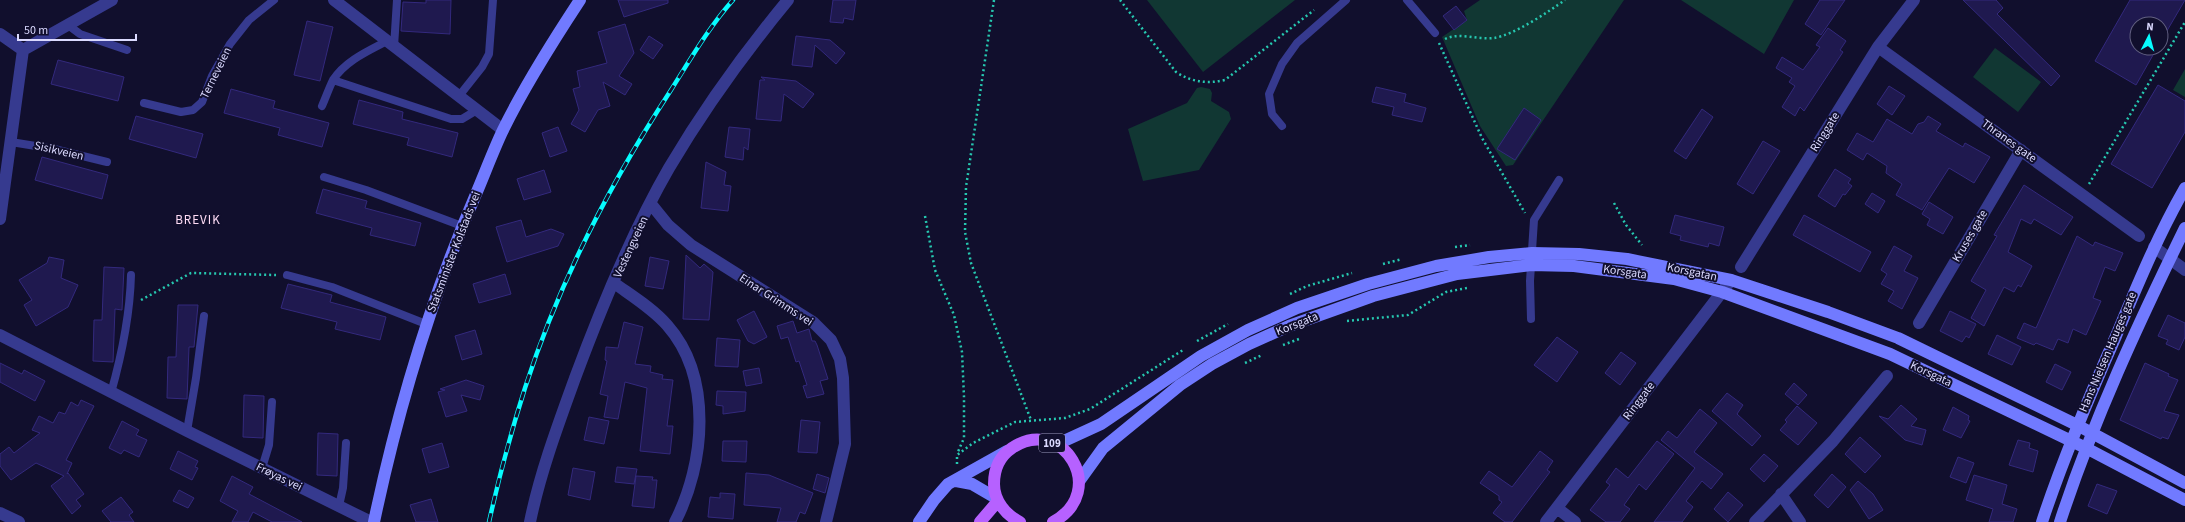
<svg xmlns="http://www.w3.org/2000/svg" width="2185" height="522" viewBox="0 0 2185 522" font-family="'Source Sans 3',sans-serif">
  <rect width="100%" height="100%" fill="#110f2d"/>
  <!-- green -->
  <path fill="#113733" d="M1147,0H1295L1203,72Z
    M1480,0H1624L1513,165L1506,166L1480,126L1442,37L1467,20L1464,11Z
    M1681,0H1794L1764,54Z
    M1995,48L2041,82L2018,112L1973,77Z
    M2185,69V97L2173,90Z
    M1201,87L1210,89L1212,93L1211,101L1229,112L1231,119L1199,170L1143,181L1128,129L1187,103L1197,88Z"/>
  <!-- building -->
  <path fill="#1f194f" stroke="#33297d" d="M426,0H451L450,34L401,31L403,2L426,3Z
    M618,0H668V3L624,17Z
    M833,0H856L853,20L844,18L843,23L830,22Z
    M1820,0H1845L1821,35L1805,24Z
    M1963,0H1996L2003,8L1997,14L2060,76L2051,86Z
    M2130,0H2185L2161,41V24H2137V48H2157L2136,85L2095,61Z
    M1456,6L1467,20L1454,30L1443,16Z
    M307,21L333,27L320,81L294,75Z
    M625,24L634,53L619,76L632,84L625,95L603,82L610,106L598,110L585,132L571,124L579,110L573,89L580,87L577,71L607,63L598,32Z
    M1828,28L1846,41L1840,50L1843,52L1804,111L1800,107L1795,116L1782,107L1795,86L1789,82L1792,78L1776,68L1782,57L1803,70L1820,47L1816,45Z
    M649,36L663,45L653,59L640,50Z
    M796,36L830,40L845,53L836,64L815,45L812,67L792,65Z
    M58,60L124,77L118,101L51,84Z
    M761,77L796,81L814,94L803,108L784,94L781,121L756,119L760,80H765Z
    M2158,85L2185,101V132L2152,188L2111,164Z
    M1889,86L1905,96L1892,115L1877,104Z
    M1376,87L1406,94L1404,102L1426,108L1422,122L1392,115L1394,107L1372,102Z
    M231,89L275,101L273,108L329,123L322,147L278,135L280,128L224,113Z
    M359,100L403,112L402,119L458,133L452,157L407,145L409,138L353,124Z
    M1524,108L1541,120L1515,160L1497,149Z
    M1702,109L1713,117L1686,159L1674,151Z
    M136,116L203,134L196,158L129,139Z
    M1928,116L1941,124L1936,131L1963,147L1965,143L1990,157L1974,183L1949,168L1922,210L1896,195L1902,184L1886,173L1887,166L1867,153L1863,160L1847,150L1857,133L1873,142L1887,119L1912,134L1918,124L1924,122Z
    M558,127L567,151L550,157L542,133Z
    M729,127L750,129L748,150L744,147L743,160L725,157Z
    M1763,141L1780,151L1753,194L1737,184Z
    M42,157L108,175L102,199L35,180Z
    M706,162L726,172L724,185L731,186L728,211L701,208Z
    M1835,169L1851,179L1848,183L1852,186L1845,195L1843,194L1835,207L1818,196Z
    M544,170L551,192L524,200L517,179Z
    M2024,185L2073,217L2061,235L2034,219L2031,224L2021,219L2008,252L2032,266L2021,287L2018,285L2014,292L2004,287L1984,326L1971,318L1986,290L1971,281L1997,236L1994,235Z
    M323,189L367,201L365,208L421,223L415,246L370,235L372,228L316,213Z
    M1872,193L1885,201L1878,213L1865,204Z
    M1929,202L1953,217L1943,234L1927,225L1930,219L1922,214Z
    M1675,215L1724,227L1719,246L1709,243L1708,247L1680,240L1681,236L1670,233Z
    M1804,215L1871,252L1860,272L1793,235Z
    M521,220L526,237L551,229L564,234L558,246L507,262L496,227Z
    M2077,236L2093,246L2095,242L2123,253L2115,271L2105,267L2093,298L2101,301L2086,335L2073,329L2068,343L2058,339L2053,350L2036,343L2034,345L2017,338L2024,323L2036,328Z
    M1894,246L1912,256L1904,271L1918,278L1902,309L1888,301L1894,291L1881,284L1887,274L1881,270Z
    M686,255L700,268L704,264L713,272L709,320L683,319Z
    M49,257L64,260L61,278L78,285L68,307L36,326L24,305L32,300L19,280L47,263Z
    M650,257L669,261L663,289L645,286Z
    M104,267L124,268L122,310L115,309L113,362L93,361L94,320H102Z
    M505,274L511,294L479,303L473,284Z
    M288,284L332,295L330,302L386,317L380,340L335,329L337,322L281,308Z
    M178,305H198L194,347H189L187,399L167,398L168,357H176Z
    M754,311L767,337L754,344L748,341L737,320Z
    M1950,311L1976,324L1969,338L1966,336L1962,342L1940,331Z
    M2168,315L2185,323V337L2179,350L2166,344L2168,340L2158,336Z
    M793,321L797,333L809,329L812,341H815L817,345L828,379L820,381L824,394L807,398L803,386L807,385L799,361L796,362L788,337L781,339L777,326Z
    M624,322L643,327L635,364L651,366L650,372L663,375L662,379L673,380L667,426H673L670,454L640,451L647,388L625,382L618,419L604,417L608,396L600,394L607,361L605,360L606,347L618,348Z
    M475,330L482,354L462,360L455,336Z
    M1997,335L2021,347L2012,365L1988,354Z
    M1557,337L1578,352L1557,382L1534,365Z
    M717,338L740,340L738,367L715,366Z
    M1621,352L1636,363L1620,385L1605,373Z
    M0,363L22,374L24,370L45,381L35,401L0,382Z
    M2145,363L2169,374L2168,376L2178,380L2164,411L2179,415L2168,439L2162,437L2161,439L2120,420Z
    M2055,364L2071,372L2062,390L2046,382Z
    M759,368L762,383L746,386L743,371Z
    M466,380L484,386L480,400L461,395L467,411L446,417L438,392L445,390L440,389Z
    M1794,383L1807,395L1798,405L1785,394Z
    M717,391L746,392L745,411L723,414V406L716,405Z
    M1727,393L1743,405L1737,414L1761,436L1752,446L1712,411Z
    M244,395L264,396L263,438L243,437Z
    M81,400L94,406L66,460L72,463L67,474L68,473L84,494L76,500L81,506L72,514L51,486L64,476L36,463L11,480L0,466V454L9,447L14,453L40,433L32,430L39,416L53,423L59,412L65,414L71,402L78,406Z
    M1901,405L1917,419L1911,426L1926,430L1922,445L1905,440L1879,416L1888,419Z
    M1797,406L1817,423L1798,445L1780,430L1787,422L1785,420Z
    M1953,407L1969,416L1968,420L1970,421L1961,438L1943,430Z
    M1700,409L1717,423L1694,452L1723,474L1711,489L1702,481L1686,501L1693,507L1682,522H1654L1695,468L1661,440L1668,431L1677,438Z
    M589,417L609,421L604,444L584,440Z
    M801,420L820,422L817,453L798,452Z
    M122,421L139,430L136,435L147,440L139,457L124,450L121,454L109,448Z
    M318,433L338,434L337,476L317,475Z
    M1860,437L1881,456L1865,473L1845,454Z
    M2018,440L2030,443L2029,448L2038,451L2033,472L2009,465Z
    M723,441H747L746,462L722,461Z
    M1657,441L1674,454L1646,490L1639,484L1624,505L1630,509L1620,522H1606L1590,510L1610,485L1606,482L1616,468L1628,478Z
    M442,443L449,467L429,473L422,449Z
    M178,451L198,461L195,467L198,468L192,480L170,469Z
    M1540,451L1553,461L1547,470L1550,472L1512,522H1505L1493,513L1502,502L1499,500V496L1480,483L1489,471L1512,487Z
    M1764,454L1778,466L1764,482L1750,469Z
    M1958,457L1974,463L1966,483L1950,477Z
    M617,467L637,469L634,484L615,482Z
    M573,468L595,472L590,500L568,495Z
    M746,473L769,475L813,493L805,514L800,512L796,522H777L781,508L744,505Z
    M817,474L829,478L825,493L813,489Z
    M1832,474L1846,487L1828,508L1814,495Z
    M1974,475L2007,485L2002,504L2017,509L2013,522H1989L1993,509L1966,500Z
    M232,476L253,487L249,494L302,522H272L253,512L248,522H232L238,511L220,501Z
    M636,476L653,477L652,480H657L654,508L632,506Z
    M1858,481L1873,494L1883,510L1869,519L1850,490Z
    M2097,484L2117,491L2107,514L2088,506Z
    M179,490L194,498L188,508L173,501Z
    M1728,492L1743,505L1728,522L1714,509Z
    M720,493L735,494L733,519L708,517L710,497L720,498Z
    M121,497L133,512L129,515L134,522H111L102,511Z
    M431,499L438,522H416L410,505Z"/>
  <g fill="none" stroke-linecap="round" stroke-linejoin="round">
    <!-- path -->
    <path stroke="#26c8b0" stroke-width="2.5" stroke-dasharray="2 3" stroke-linecap="butt" d="M994,0L966,187L965,232L971,263L1031,420
      M1120,0L1176,72C1191,82 1207,84 1225,80L1314,10
      M1445,39C1459,32 1477,40 1494,38C1514,35 1548,12 1565,0
      M1439,43L1482,138L1525,213
      M2089,184L2185,22
      M1614,203L1626,225L1642,245
      M925,216L935,270L954,315L962,352L964,397V438L957,454
      M1455,247L1470,245
      M1383,264L1402,259
      M1290,294L1307,286L1352,273
      M141,300L191,273L276,275
      M1347,321L1408,315L1446,292L1467,288
      M1197,341L1228,324
      M1283,345L1299,339
      M1245,363L1262,355
      M957,464V455L973,443L1015,422L1065,418L1090,409L1183,350"/>
    <!-- lane -->
    <path stroke="#363a8f" stroke-width="8" d="M1407,0L1435,33
      M68,25L80,34L127,50
      M394,47L397,0
      M333,80L451,119H462L477,110
      M459,96L482,67L489,54L493,0
      M144,103L181,112L193,110L202,102L212,76L230,44L249,20L274,0
      M322,106C326,97 329,88 333,80C345,61 368,51 387,41
      M1282,126L1272,114L1269,94L1282,64L1297,43L1346,0
      M11,142L54,149L107,162
      M324,177L366,190L462,226
      M287,275L332,287L426,324
      M1531,319L1530,281L1534,220L1559,180
      M111,393C122,354 130,315 131,275
      M187,431L196,378L204,316
      M262,468L269,445L272,402
      M339,506L343,488L346,443"/>
    <!-- street -->
    <path stroke="#363a8f" stroke-width="12" d="M334,0L503,130
      M0,34L23,50L112,0
      M1878,47L2139,236
      M651,204L668,225L691,245L813,322L831,340L840,359L843,378L845,444L826,522
      M0,219L23,50
      M2154,247L2185,270
      M1741,267L1878,47L1914,0
      M614,283C632,296 652,308 667,325C713,377 705,464 675,522
      M1919,323L2021,150
      M0,335L187,431L371,522
      M1781,494L1800,522
      M1557,508L1575,522
      M0,513L19,522
      M530,522C540,473 558,425 575,378C601,308 632,232 669,168C704,109 745,52 788,0
      M1546,522L1731,280
      M1755,522L1833,441L1887,376"/>
    <!-- secondary -->
    <path stroke="#717aff" stroke-width="12" d="M1047,441H1064L1101,424L1201,356L1248,330L1297,308L1368,284L1436,266L1489,257L1532,253L1579,254L1627,259L1731,280L1828,312L1898,338L2077,425L2185,483
      M1080,480L1103,448L1180,385L1212,364L1249,344L1289,326L1373,296L1457,274L1531,265L1574,266L1674,279L1722,292L1890,354L2086,448L2185,500
      M956,481L972,484L996,498
      M374,522C398,408 430,301 476,194C485,173 493,151 503,130C525,85 553,41 580,0
      M919,522L934,500L948,484L1007,451
      M2042,522C2063,458 2089,397 2116,336C2137,286 2158,235 2185,188
      M2060,522C2093,421 2138,324 2185,228"/>
    <!-- primary -->
    <path stroke="#b661ff" stroke-width="12" d="M980,522L998,501
      M1020,522C1006,515 994,501 994,484C994,469 1000,456 1012,448C1062,414 1110,491 1053,522"/>
    <defs>
      <path id="rail" d="M489,522C499,477 511,432 525,388C559,282 611,182 671,90C690,60 709,27 733,0"/>
    </defs>
    <!-- rail casing -->
    <use href="#rail" stroke="#06fcff" stroke-width="4.5"/>
    <!-- rail -->
    <use href="#rail" stroke="#110f2d" stroke-width="3" stroke-dasharray="9" stroke-linecap="butt"/>
  </g>
  <g text-anchor="middle" dominant-baseline="central" stroke-width="4" stroke-linejoin="round" paint-order="stroke">
    <!-- shield labels -->
    <rect fill="#110f2d" stroke="#9e9dc0" stroke-width="1" x="1039" y="434" width="26" height="18" rx="3"/>
    <g font-size="11" font-weight="bold" fill="#dbdaff">
      <text x="1052" y="443">109</text>
    </g>
    <!-- street labels -->
    <g font-size="12" fill="#dbdaff" stroke="#110f2d">
      <text transform="translate(216 73) rotate(-64)">Terneveien</text>
      <text transform="translate(1825 132) rotate(-58)">Ringgate</text>
      <text transform="translate(2009 141) rotate(36)">Thranes gate</text>
      <text transform="translate(59 151) rotate(13)">Sisikveien</text>
      <text transform="translate(1970 236) rotate(-60)">Kruses gate</text>
      <text transform="translate(631 247) rotate(-65)">Vestengveien</text>
      <text transform="translate(454 252) rotate(-69)">Statsminister Kolstads vei</text>
      <text transform="translate(1625 272) rotate(8)">Korsgata</text>
      <text transform="translate(1692 272) rotate(12)">Korsgatan</text>
      <text transform="translate(776 300) rotate(33)">Einar Grimms vei</text>
      <text transform="translate(1297 324) rotate(-22)">Korsgata</text>
      <text transform="translate(2108 352) rotate(-67)">Hans Nielsen Hauges gate</text>
      <text transform="translate(1931 374) rotate(25)">Korsgata</text>
      <text transform="translate(1639 401) rotate(-53)">Ringgate</text>
      <text transform="translate(279 477) rotate(26)">Frøyas vei</text>
    </g>
    <!-- neighbourhood labels -->
    <g font-size="13" letter-spacing="1" fill="#ffdcf5" stroke="#110f2d">
      <text x="198" y="220">BREVIK</text>
    </g>
  </g>
  <!-- north arrow -->
  <g transform="translate(2149 36) rotate(6)"><circle r="19" fill="#110f2d" stroke="#626081"/>
  <path d="M0-3L7 15L0 10L-7 15Z" fill="#06fcff"/>
  <text y="-6" font-size="11" font-weight="bold" text-anchor="middle" fill="#dbdaff">N</text>
  </g>
  <!-- scale -->
  <path d="M18 34v6h118v-6" fill="none" stroke="#dbdaff" stroke-width="2"/>
  <text x="24" y="34" font-size="12" fill="#dbdaff" stroke="#110f2d" stroke-width="3" paint-order="stroke">50 m</text>
</svg>
